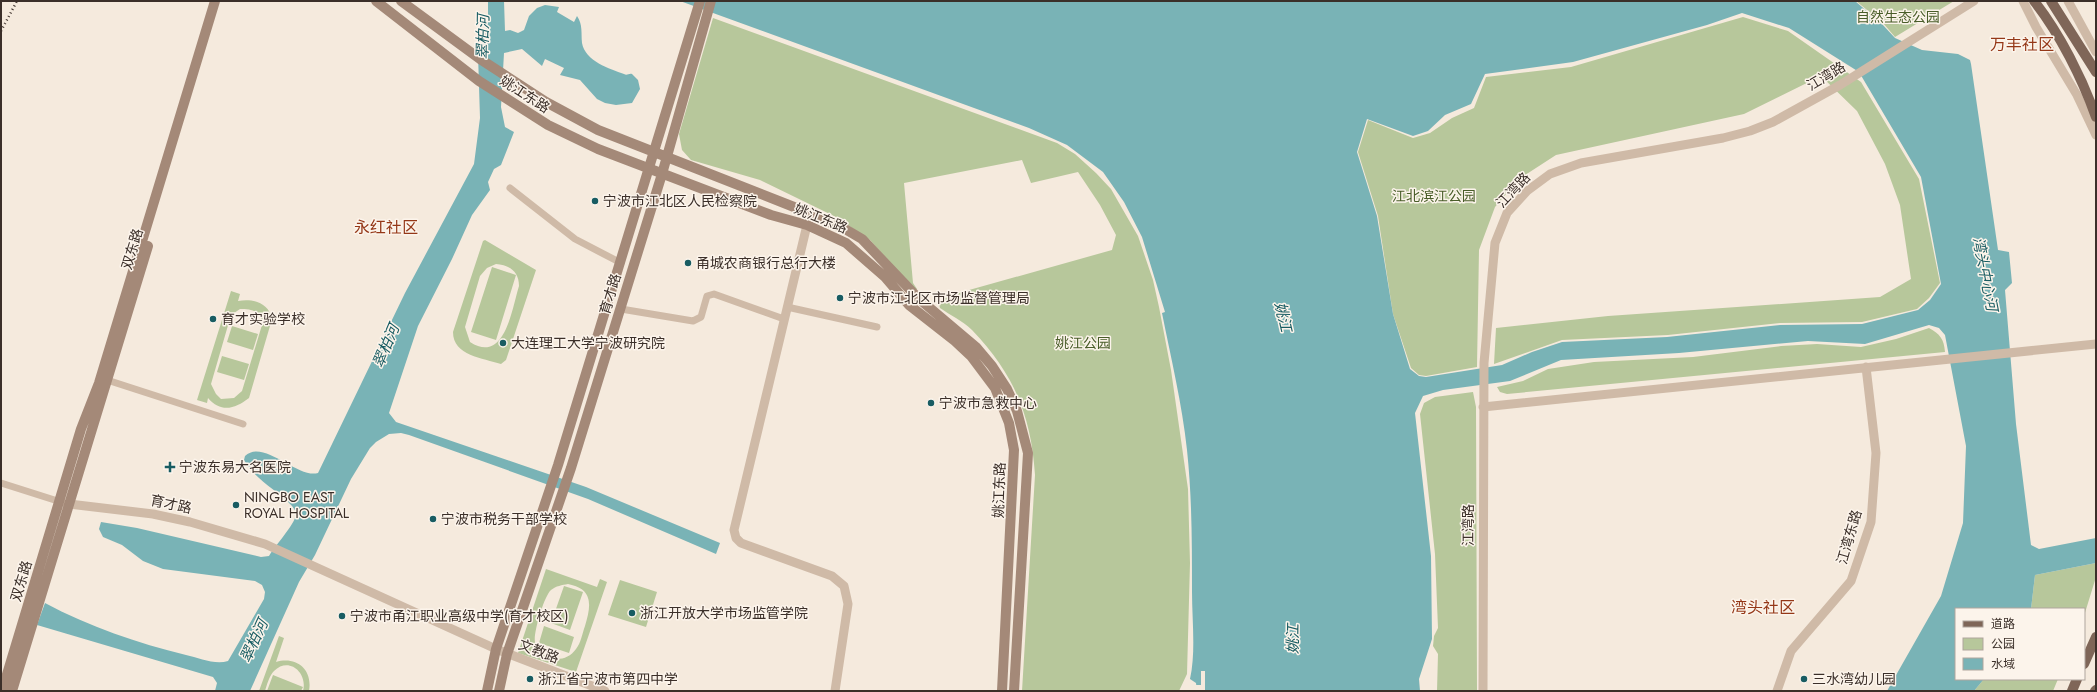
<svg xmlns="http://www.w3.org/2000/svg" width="2097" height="692" viewBox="0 0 2097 692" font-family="Jost,'Noto Sans SC',sans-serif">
  <rect width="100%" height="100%" fill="#f5eadd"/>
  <!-- green -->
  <path fill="#b7c79b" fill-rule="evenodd" d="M1856,1H1954L1895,37L1883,23Z
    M1743,17L1788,31L1861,82L1919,179L1940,283L1929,298L1917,309L1862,322L1780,323L1668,335L1562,340L1494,364L1496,328L1608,316L1880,297L1911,279L1900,205L1885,164L1857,111L1821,76L1744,114L1556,155L1519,179L1495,207L1479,250L1477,367L1426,376L1419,375L1411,368L1393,314L1378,216L1358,152L1368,120L1413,138L1430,133L1452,118L1474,108L1486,77L1571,67Z
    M713,18L1057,143L1075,154L1096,173L1111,189L1138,236L1153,280L1159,307L1171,370L1188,489L1190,563L1187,674L1179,691H1022L1035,475C1031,415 1014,374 972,330C963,321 950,315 940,308L939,304L945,298L962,292L1112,250L1116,235L1100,205L1078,172L1031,183L1022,160L904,183L913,283L917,289L914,290L870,240L836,217L760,180L691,160L682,150L679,134Z
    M485,240L536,270L506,360L501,364C483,358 453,356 453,332L483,241ZM496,264C509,265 519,271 519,286C512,308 505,365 470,342L465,327L480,276L487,268Z
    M492,267L516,275L496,340L471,332Z
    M231,291L240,294L238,301C253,298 269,303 272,319L249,398C235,409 221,413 208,398L207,403L197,400ZM240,309C252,309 262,311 262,325L242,391L234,398L221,399L216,394L211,384L231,315Z
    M232,326L258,334L253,350L227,342Z
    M1929,328C1940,334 1944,339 1945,352L1507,394L1500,392L1497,387L1523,381L1548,369L1594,362L1693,357L1781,346L1817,344L1861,347L1896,339Z
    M222,356L249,364L244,380L217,372Z
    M1473,392L1476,407L1477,691H1437L1438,654L1433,646L1434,636L1438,628L1435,554L1420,414L1424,403L1435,397Z
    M2096,563V577L2084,616V609H2031L2035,575Z
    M546,569L597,587L600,579L607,582L576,672L518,653ZM568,584C594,589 591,606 585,626C582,634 581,643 576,649C567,662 549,662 539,651C537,648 535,645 535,642C533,634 544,596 551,590C556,586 562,585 568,584Z
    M620,580L657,592L646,627L608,615Z
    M564,586L583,592L570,630L551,623Z
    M544,626L574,637L569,653L539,643Z
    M279,636L284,638L276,662C296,656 313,669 309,691H303C308,673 289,656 274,671C269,676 267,685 265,691H259Z
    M273,675L303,687L301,691H267Z
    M1984,679H2058L2053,691H1974Z"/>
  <!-- water -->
  <path fill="#79b3b6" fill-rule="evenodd" d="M488,1H504L505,31L510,30L518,33L524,30L529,16L537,8L545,5L559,7L557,12L574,22L577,16C583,25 581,33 582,43C585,61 610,69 624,74C627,76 629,73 632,74L638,80L640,89L632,103L616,105L605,103L597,99L580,80L560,75L564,68L545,59L542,66L522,49L504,53L501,107L505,127L514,132L501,165L494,169L488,182L490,190L472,215L452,259L418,326L389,413L396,422L586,487L720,543L716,554L588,499L409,435L401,433L389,434L376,442L370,448L351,479L315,555L299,582L250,691H215L217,683L213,677L37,625L45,603C90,627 137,643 186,655C199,658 215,665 228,661L264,599L265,592L262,585L255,581L163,569L143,561L122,545L103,537L99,529L101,522L137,528L261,557L269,556C275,546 294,525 296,515C296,511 294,509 292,506C277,490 255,480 244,460L245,456C263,438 298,479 318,473L405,293L474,164L480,118L478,54L485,36L488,15Z
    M680,1H1855L1882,24L1895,38L1922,50L1958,54L1970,60L1971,64L1998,250L2009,252L2012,283L2005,290L2016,424L2031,545L2039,549L2096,538V563L2035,575L2031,609H1956V679H1984L1974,691H1887L1941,596L1963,523L1966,446L1945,335L1939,328L1929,325L1865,344L1808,341L1679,353L1561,360L1510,381L1443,390L1423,396L1415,413L1431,556L1432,639L1419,679L1420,691H1197L1196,683L1190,679C1196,652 1192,620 1192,592C1192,544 1192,497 1187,450C1182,404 1171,358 1162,313L1165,312L1142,237L1124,202L1103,172L1067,145L1029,128ZM1742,13L1789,28L1859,72L1921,177L1941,284L1930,300L1918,310L1862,324L1780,325L1667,337L1562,342L1532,352L1502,365L1426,377L1419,376L1410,369L1393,314L1377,216L1357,152L1367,119L1413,136L1428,131L1445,115L1471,104L1485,74L1573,62L1707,25Z"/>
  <!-- pier -->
  <path fill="#f5eadd" d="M1201,671H1205V691H1195L1194,685H1201Z"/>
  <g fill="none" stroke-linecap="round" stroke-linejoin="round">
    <!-- minor -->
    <path stroke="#cfbaa7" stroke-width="7" d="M510,188L575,239L621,263
      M787,307L877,327
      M621,309L693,321L701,317L707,296L714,294L784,319
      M107,380L243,424
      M1,483L64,503"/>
    <!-- tertiary -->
    <path stroke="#cfbaa7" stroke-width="9" d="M2023,1L2036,27L2077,95L2096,135
      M2068,1L2096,52
      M807,225L734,530L736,538L741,543L832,576L844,586L848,604L835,691
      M1483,407L2096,344
      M69,504L153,514L190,522L265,544L496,649L605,691
      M1483,691L1484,363L1495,243L1507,213L1527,191L1550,174L1581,163L1723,138L1750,131L1773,122L1840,85L1974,1
      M1777,691L1791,651L1851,581L1871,522L1876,453L1866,367"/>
    <!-- secondary -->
    <path stroke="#a48978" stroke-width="10" d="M376,1L479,81L548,125L598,149L771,215L807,225L846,243L885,277L909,305L955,341L971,356L995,388L1009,423L1014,450L1002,691
      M401,1L480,59L546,102L598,130L794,207L845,229L862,239L918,298L976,347L992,366L1007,389L1017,411L1028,453L1014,691
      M2,691L81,429L99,383L215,1
      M12,691L148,246
      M487,691L496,649L558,465L700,1
      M499,691L507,654L571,468L662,174L711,1"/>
    <!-- primary -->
    <path stroke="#7f6658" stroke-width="10" d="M2034,1C2060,34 2082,78 2096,117
      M2051,1L2096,72
      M2084,664L2096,637
      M2072,691L2077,679
      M2095,691L2096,690"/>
    <!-- rail -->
    <path stroke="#3b2f29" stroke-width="2.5" stroke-dasharray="1 3" stroke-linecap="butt" d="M1,31L17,1"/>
  </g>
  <!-- markers -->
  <g fill="#185c62" stroke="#fcf4eb" stroke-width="1.5">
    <circle cx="595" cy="201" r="4"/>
    <circle cx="688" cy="263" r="4"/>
    <circle cx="840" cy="298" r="4"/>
    <circle cx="213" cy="319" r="4"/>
    <circle cx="503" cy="343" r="4"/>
    <circle cx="931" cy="403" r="4"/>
    <path d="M168 461h4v4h4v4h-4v4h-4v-4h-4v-4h4z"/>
    <circle cx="236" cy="505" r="4"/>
    <circle cx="433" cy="519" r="4"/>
    <circle cx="632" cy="613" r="4"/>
    <circle cx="342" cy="616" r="4"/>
    <circle cx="530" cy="679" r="4"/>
    <circle cx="1804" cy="679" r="4"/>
  </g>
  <g text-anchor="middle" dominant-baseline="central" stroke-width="3" stroke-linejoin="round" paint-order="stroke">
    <!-- park labels -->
    <g font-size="14" fill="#495d29" stroke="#fcf4eb">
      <text x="1898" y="17">自然生态公园</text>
      <text x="1434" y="196">江北滨江公园</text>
      <text x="1083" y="343">姚江公园</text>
    </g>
    <!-- street labels -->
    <g font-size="14" fill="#3b2f29" stroke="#fcf4eb">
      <text transform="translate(1826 76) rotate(-31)">江湾路</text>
      <text transform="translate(525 94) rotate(33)">姚江东路</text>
      <text transform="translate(1513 190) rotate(-47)">江湾路</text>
      <text transform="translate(821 218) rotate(22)">姚江东路</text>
      <text transform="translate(132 249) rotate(-73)">双东路</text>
      <text transform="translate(610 294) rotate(-73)">育才路</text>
      <text transform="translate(999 490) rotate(-88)">姚江东路</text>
      <text transform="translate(171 504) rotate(12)">育才路</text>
      <text transform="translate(1468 525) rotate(-90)">江湾路</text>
      <text transform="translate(1849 537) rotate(-74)">江湾东路</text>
      <text transform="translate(21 581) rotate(-73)">双东路</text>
      <text transform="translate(539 651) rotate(21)">文教路</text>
    </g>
    <!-- poi labels -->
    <g font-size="14" fill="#3b2f29" stroke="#fcf4eb" text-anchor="start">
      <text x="603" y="201">宁波市江北区人民检察院</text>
      <text x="696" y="263">甬城农商银行总行大楼</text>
      <text x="848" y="298">宁波市江北区市场监督管理局</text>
      <text x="221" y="319">育才实验学校</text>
      <text x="511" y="343">大连理工大学宁波研究院</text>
      <text x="939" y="403">宁波市急救中心</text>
      <text x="179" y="467">宁波东易大名医院</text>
      <text x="244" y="497">NINGBO EAST<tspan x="244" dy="16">ROYAL HOSPITAL</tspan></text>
      <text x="441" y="519">宁波市税务干部学校</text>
      <text x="640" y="613">浙江开放大学市场监管学院</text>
      <text x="350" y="616">宁波市甬江职业高级中学(育才校区)</text>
      <text x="538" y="679">浙江省宁波市第四中学</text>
      <text x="1812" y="679">三水湾幼儿园</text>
    </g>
    <!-- water labels -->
    <g font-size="15" font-style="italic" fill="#185c62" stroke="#fcf4eb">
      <text transform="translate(483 37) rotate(-89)">翠柏河</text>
      <text transform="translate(1985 274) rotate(79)">湾头中心河</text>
      <text transform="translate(1283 317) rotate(77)">姚江</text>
      <text transform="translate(386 346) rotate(-67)">翠柏河</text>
      <text transform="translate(1293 639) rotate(-89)">姚江</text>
      <text transform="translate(254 641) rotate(-65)">翠柏河</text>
    </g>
    <!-- quarter labels -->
    <g font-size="16" fill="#943717" stroke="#fcf4eb">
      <text x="2022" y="44">万丰社区</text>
      <text x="386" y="227">永红社区</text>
      <text x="1763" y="607">湾头社区</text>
    </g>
  </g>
  <!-- border -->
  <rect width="2097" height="692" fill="none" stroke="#3b2f29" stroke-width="4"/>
  <!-- legend -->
  <rect x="1955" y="608" width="130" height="72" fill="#fcf4eb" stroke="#afa59d"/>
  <rect x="1963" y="621" width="20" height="6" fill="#7f6658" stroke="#afa59d"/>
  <text x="1991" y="628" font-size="12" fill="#3b2f29">道路</text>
  <rect x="1963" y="638" width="20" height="12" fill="#b7c79b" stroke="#afa59d"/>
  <text x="1991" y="648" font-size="12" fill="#3b2f29">公园</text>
  <rect x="1963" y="658" width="20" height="12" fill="#79b3b6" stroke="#afa59d"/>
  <text x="1991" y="668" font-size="12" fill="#3b2f29">水域</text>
</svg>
